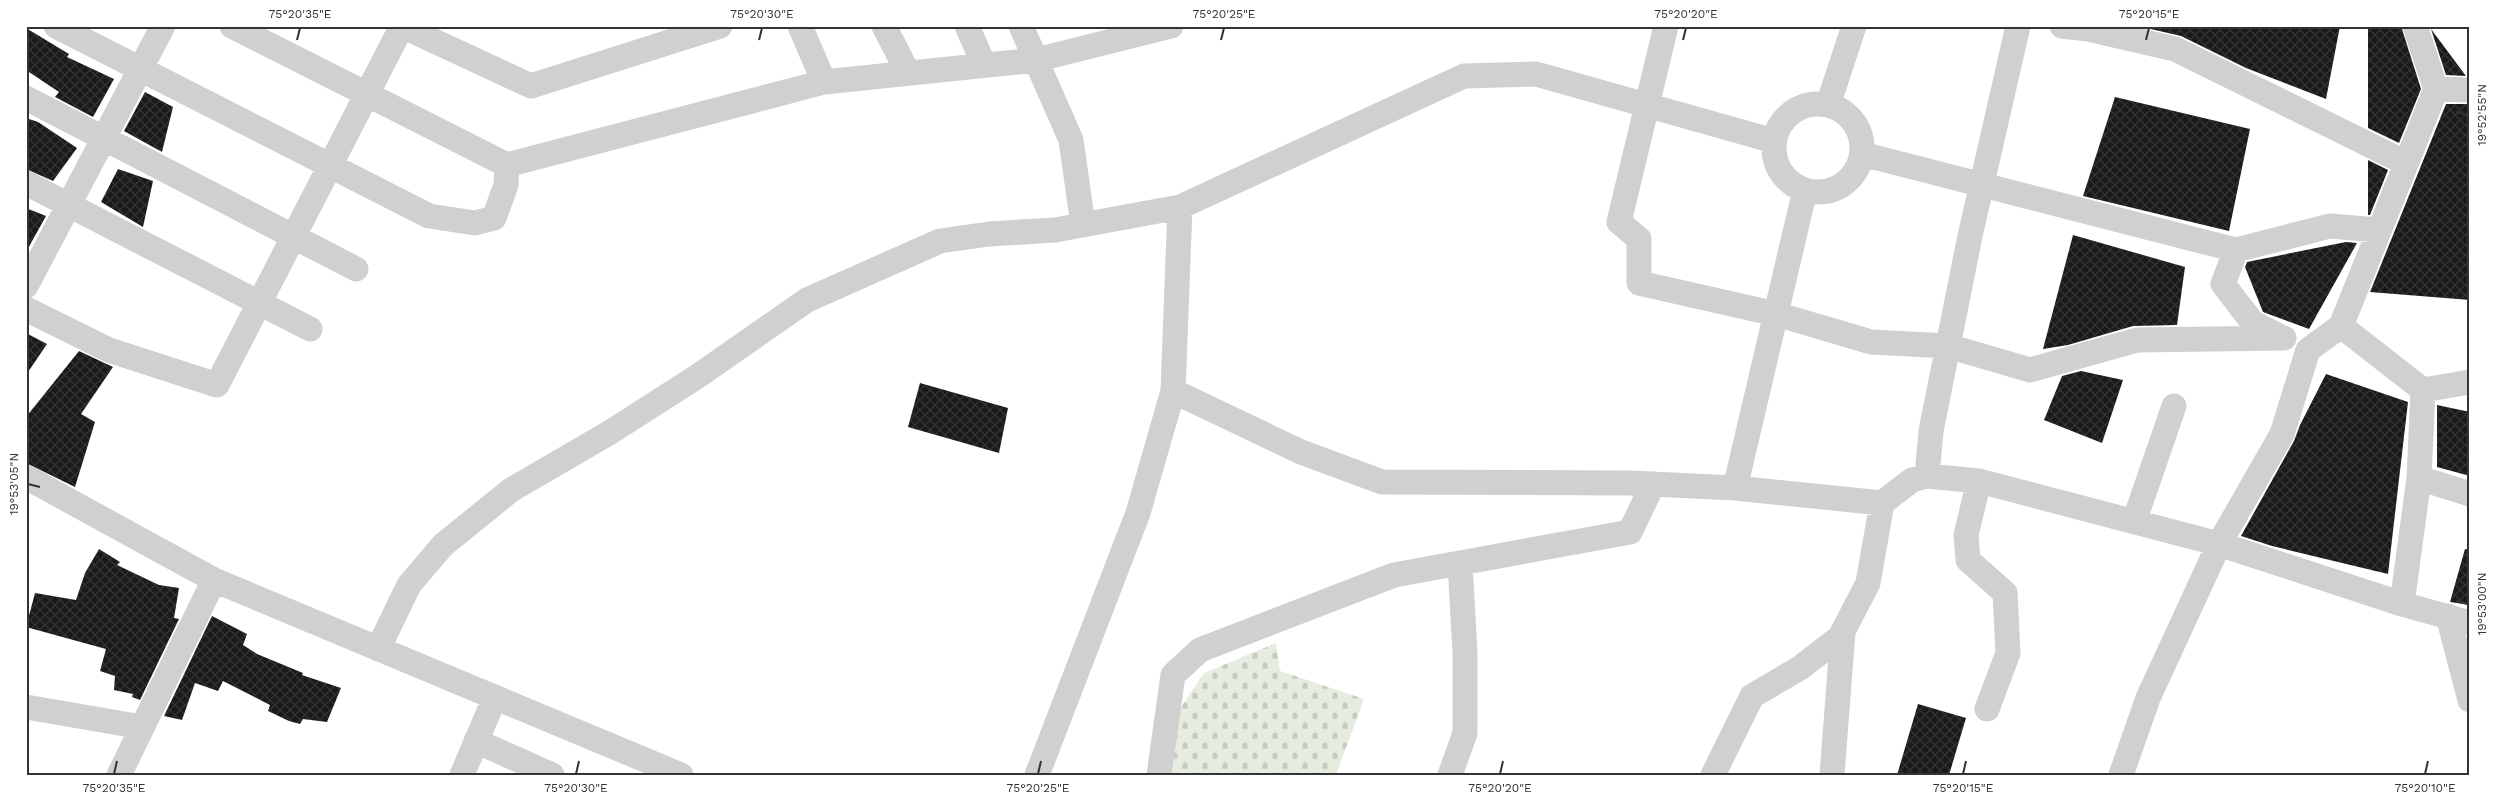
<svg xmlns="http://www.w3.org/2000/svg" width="2496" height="801" viewBox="0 0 2496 801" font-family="'Work Sans',sans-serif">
  <defs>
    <pattern id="cemetery-stones" width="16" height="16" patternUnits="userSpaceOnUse" patternTransform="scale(1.25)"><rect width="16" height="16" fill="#e6ecdf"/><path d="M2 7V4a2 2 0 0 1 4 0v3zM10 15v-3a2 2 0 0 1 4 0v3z" fill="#c6cbc0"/></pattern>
    <pattern id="building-cross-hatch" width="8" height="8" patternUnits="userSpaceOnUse" patternTransform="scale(1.25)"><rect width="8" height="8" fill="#1a1a1a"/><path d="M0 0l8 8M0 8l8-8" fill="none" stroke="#333"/></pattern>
  </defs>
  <rect width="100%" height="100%" fill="#fff"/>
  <!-- cemetery -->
  <path fill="url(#cemetery-stones)" d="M1276,643L1280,671L1364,699L1336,775H1172L1179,710L1204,673Z"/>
  <!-- building -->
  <path fill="url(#building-cross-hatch)" d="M2340,26L2326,99L2246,68L2181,36L2142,27Z
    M2368,26H2401L2421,89L2399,143L2368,128Z
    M26,28L69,54L67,57L114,79L93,117L55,97L59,92L26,70Z
    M2431,29L2466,76L2446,75Z
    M145,92L173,107L162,152L124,131Z
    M2115,97L2250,129L2229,231L2083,196Z
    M2446,104H2470V300L2370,292Z
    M26,118L38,122L77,148L53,181L26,169Z
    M2368,160L2388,170L2370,215H2368Z
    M118,169L153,181L143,227L101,202Z
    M26,208L46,216L26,252Z
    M2073,235L2185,267L2177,325L2133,326L2068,345L2043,349Z
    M2346,242L2357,243L2309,329L2263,312L2245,267L2247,262Z
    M26,333L47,344L26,375Z
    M79,351L113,367L81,414L95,422L75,487L26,463V417Z
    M2081,371L2123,380L2102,443L2044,420L2062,376Z
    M2326,374L2408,402L2388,574L2272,546L2241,536L2294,441L2300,425Z
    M920,383L1008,408L999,453L908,427Z
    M2437,405L2470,412V476L2437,467Z
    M99,549L120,562L117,565L159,585L179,588L174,618L179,619L140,700L132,697L133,694L114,690L115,676L100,671L106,649L26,627L35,593L76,600L85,573Z
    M2465,549L2470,550V605L2450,602Z
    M212,616L247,634L243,645L257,654L303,673L302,675L341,688L327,722L303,719L300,724L289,721L268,711L270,705L223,681L218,691L195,683L182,720L164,716Z
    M1918,704L1966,718L1949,775H1897Z"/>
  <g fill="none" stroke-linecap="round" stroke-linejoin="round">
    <!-- minor -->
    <path stroke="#d0d0d0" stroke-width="25" d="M56,26L429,216L475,223L494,218L506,185L507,165
      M232,26L507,165L824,82L1036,60L1171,26
      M800,26L824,82
      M884,26L908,73
      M967,26L984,65
      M1021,26L1071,140L1083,225
      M1666,26L1619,222L1639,239V283L1776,314L1871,342L1948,346L2030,370L2137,340L2284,338
      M2062,26L2088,29L2175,49L2406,163
      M2436,89L2470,90
      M26,98L356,269
      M1774 148a44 44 0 1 1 88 0a44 44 0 1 1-88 0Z
      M1828,105L1854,26
      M1862,154L2236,250
      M26,183L310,329
      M26,286L163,26
      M26,309L109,350L217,385L402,26L531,86L720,26
      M2341,326L2423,390L2419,478L2470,494
      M2281,337L2253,323L2223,284L2236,250L2330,226L2378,230
      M2423,390L2470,382
      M1173,391L1301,452L1382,482L1630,483L1735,488L1882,503L1912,480L1927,476L1979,481L2219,544L2402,604L2470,623
      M1927,476L1931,431L1970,236L2018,26
      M26,477L214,580L681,775
      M1979,481L1966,535L1968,560L2005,593L2008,653L1987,709
      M1735,488L1805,190
      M2134,522L2174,406
      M2402,604L2419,478
      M2448,616L2470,700
      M378,649L409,585L443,545L511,490L609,433L698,376L807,300L940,241L989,234L1055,230L1180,207L1464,76L1536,74L1774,141
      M26,707L142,727
      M476,741L552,775
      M119,775L214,580
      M462,775L495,697
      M1037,775L1138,513L1173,391L1180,207
      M1159,775L1173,675L1200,650L1394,575L1630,532L1653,484
      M1450,775L1465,733V653L1460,563
      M1713,775L1752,696L1800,668L1840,637L1868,583L1882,503
      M1832,775L1843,631
      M2121,775L2148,698L2219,544L2282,434L2308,350L2341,326L2436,89L2415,26"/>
  </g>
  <!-- ticks -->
  <path fill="none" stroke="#333" stroke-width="2" d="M297,40L300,28M759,40L762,28M1221,40L1224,28M1683,40L1686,28M2146,40L2149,28M2456,112L2468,115M28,484L40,487M2456,601L2468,604M114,774L117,761M576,774L579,761M1038,774L1041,761M1500,774L1503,761M1963,774L1966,761M2425,774L2428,761"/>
  <!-- border -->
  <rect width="2496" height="801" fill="none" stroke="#ffffff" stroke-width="55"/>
  <rect x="28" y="28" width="2440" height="746" fill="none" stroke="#333" stroke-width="2"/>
  <g font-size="12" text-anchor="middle" fill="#333">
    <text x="300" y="18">75°20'35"E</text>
    <text x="762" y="18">75°20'30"E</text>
    <text x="1224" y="18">75°20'25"E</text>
    <text x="1686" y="18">75°20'20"E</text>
    <text x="2149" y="18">75°20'15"E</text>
    <text transform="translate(2482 115) rotate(-90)" y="4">19°52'55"N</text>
    <text transform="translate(14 484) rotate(-90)" y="4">19°53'05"N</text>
    <text transform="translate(2482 604) rotate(-90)" y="4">19°53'00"N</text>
    <text x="114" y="792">75°20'35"E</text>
    <text x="576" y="792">75°20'30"E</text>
    <text x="1038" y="792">75°20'25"E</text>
    <text x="1500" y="792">75°20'20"E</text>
    <text x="1963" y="792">75°20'15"E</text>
    <text x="2425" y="792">75°20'10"E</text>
  </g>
</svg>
